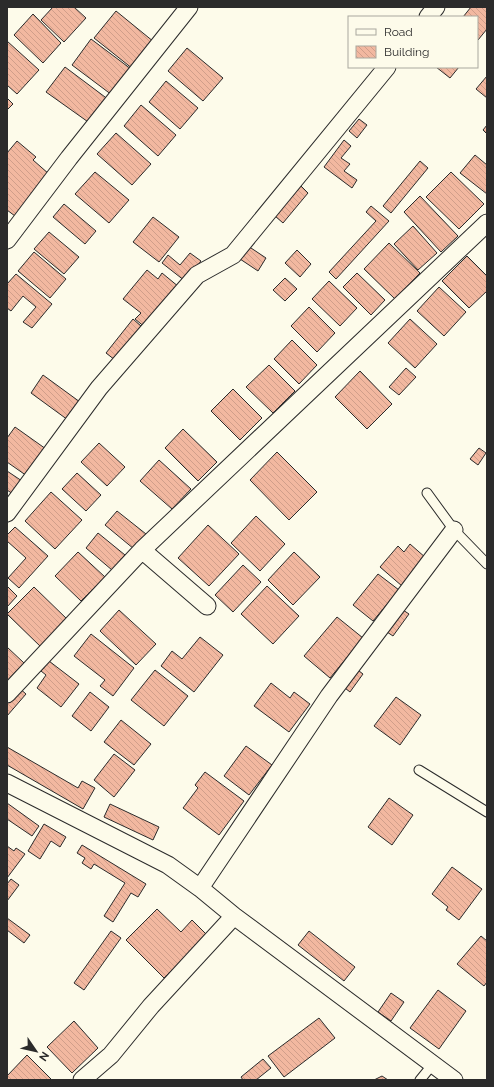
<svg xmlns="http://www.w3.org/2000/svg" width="494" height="1087" viewBox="0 0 494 1087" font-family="Raleway,sans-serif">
  <defs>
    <pattern id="building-back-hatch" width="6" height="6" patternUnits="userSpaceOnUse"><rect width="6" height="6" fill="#f2b8a0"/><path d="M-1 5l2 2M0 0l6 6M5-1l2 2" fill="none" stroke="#d09e8a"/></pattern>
  </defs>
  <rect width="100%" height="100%" fill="#fdfbea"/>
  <!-- building -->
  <path fill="url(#building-back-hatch)" stroke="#2b2b2b" d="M53,7H74L86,18L64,42L41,20Z
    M471,7H487V29L478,40L477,39V17H463Z
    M116,11L154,42L133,69L94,38Z
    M33,14L61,43L43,63L14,35Z
    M91,39L131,69L112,95L72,65Z
    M7,41L39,70L17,94L7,85Z
    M187,48L223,78L203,101L168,71Z
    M65,67L109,100L91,124L46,92Z
    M436,67H459L450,78Z
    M487,76V98L476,89Z
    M166,81L198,108L180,129L149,102Z
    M7,98L13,104L7,110Z
    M141,105L176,135L158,156L124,126Z
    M359,119L367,125L357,138L349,131Z
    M487,125V134L483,130Z
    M116,133L151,164L132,185L97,154Z
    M344,140L351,146L341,158L350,164L344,171L357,180L352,188L324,167Z
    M17,141L36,157L33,160L49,174L15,216L7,210V153Z
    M475,155L487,165V194L460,173Z
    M420,161L428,168L391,213L383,206Z
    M95,172L129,200L109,223L75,194Z
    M451,172L484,204L459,229L426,197Z
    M301,186L308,193L283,223L275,216Z
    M420,196L458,236L441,252L404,212Z
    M64,204L96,231L85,244L53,217Z
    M371,206L389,221L336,279L329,272L376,221L366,212Z
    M153,217L179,237L159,262L133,242Z
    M413,226L437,253L418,270L394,244Z
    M49,232L79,257L64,274L34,249Z
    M389,243L420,273L395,299L364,269Z
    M248,246L266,258L258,271L240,259Z
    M297,250L311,264L300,277L285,263Z
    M34,252L66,279L50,298L18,271Z
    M190,253L201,261L185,281L162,263L168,255L180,265Z
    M467,256L487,276V291L469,308L442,281Z
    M147,270L158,279L162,273L179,287L146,328L135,319L141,313L123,299Z
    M357,273L385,300L371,315L343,287Z
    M16,274L52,304L32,328L23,322L36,307L23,296L11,311L7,308V284Z
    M285,278L297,289L285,301L273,290Z
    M329,281L357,308L340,326L312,299Z
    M439,287L466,312L444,336L417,311Z
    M309,307L335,333L317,352L291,326Z
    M133,319L141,326L115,360L106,353Z
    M410,319L437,344L415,368L388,343Z
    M292,340L317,365L299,384L274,359Z
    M269,365L295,391L273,413L246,387Z
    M406,368L416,377L399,395L389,387Z
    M360,371L392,404L367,429L335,397Z
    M43,375L80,402L68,420L31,393Z
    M233,389L262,418L240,440L211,411Z
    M15,427L46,449L27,476L7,462V438Z
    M183,429L217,462L198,481L165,448Z
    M99,443L125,467L107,486L81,462Z
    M479,448L486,453L478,465L470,459Z
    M277,452L317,492L289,520L250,480Z
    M159,460L191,489L172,509L140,481Z
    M7,471L22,481L13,494L7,490Z
    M77,473L101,495L86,511L62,489Z
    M51,492L82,520L55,549L25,521Z
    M117,511L146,534L134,549L105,525Z
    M256,516L285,544L260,571L231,543Z
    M208,525L239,554L209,586L178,558Z
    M15,527L48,556L19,588L8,578L26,558L7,541V535Z
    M98,533L125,555L112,570L86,548Z
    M410,544L426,558L402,586L380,567L398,546L404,552Z
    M78,552L105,577L81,601L55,576Z
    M294,552L320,577L293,605L268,580Z
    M243,565L261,582L233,612L215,595Z
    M378,574L399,590L373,621L353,605Z
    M7,586L17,596L7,607Z
    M267,586L299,616L273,644L241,614Z
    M34,587L69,621L42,648L7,614Z
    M400,608L409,614L393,636L384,630Z
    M119,610L156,644L136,665L100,631Z
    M337,617L363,638L330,678L304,656Z
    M91,634L134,668L113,696L100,686L105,680L74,656Z
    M200,637L223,655L194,692L161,666L172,651L182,659Z
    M7,647L24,663L7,681Z
    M49,661L79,684L61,707L37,688L46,675L41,671Z
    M354,667L363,674L350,692L341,685Z
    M155,670L188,696L164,726L131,700Z
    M271,683L290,698L294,692L310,704L289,732L254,706Z
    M18,687L26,694L7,716V700Z
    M90,692L109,707L91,731L72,716Z
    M396,697L421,715L400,745L374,726Z
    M121,720L151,744L134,765L104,742Z
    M246,746L272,765L249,795L224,776Z
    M7,747L78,788L82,781L95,788L83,809L7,765Z
    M114,754L135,770L114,797L94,780Z
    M205,772L244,801L219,835L183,808L198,788L195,785Z
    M389,798L413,815L392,845L368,827Z
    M7,803L39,826L32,836L7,819Z
    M110,804L159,827L153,840L104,817Z
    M44,824L66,837L60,847L51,841L40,859L28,851Z
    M82,845L146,884L138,897L131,893L113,922L104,916L125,883L94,864L91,869L82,863L85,858L77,853Z
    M7,846L14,851L16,848L25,854L7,878Z
    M452,867L482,889L459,920L446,910L448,907L432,894Z
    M11,879L19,885L7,901V884Z
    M157,909L181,932L192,920L207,935L164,978L126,940Z
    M7,918L30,935L24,943L7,930Z
    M111,931L121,938L84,990L74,983Z
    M309,931L355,967L344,981L298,945Z
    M481,936L487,941V982L484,986L457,964Z
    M438,990L466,1011L439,1049L410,1028Z
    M391,993L404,1002L391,1021L378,1012Z
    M319,1018L335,1038L284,1077L268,1056Z
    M74,1021L98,1048L72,1073L47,1047Z
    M27,1055L52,1080H7V1076Z
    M263,1059L271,1068L256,1080H243L241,1077Z
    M382,1076L388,1080H374Z"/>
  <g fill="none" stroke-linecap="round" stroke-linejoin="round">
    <defs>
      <path id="lane" d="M427,493L454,530L487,564
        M419,770L487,812
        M420,1080L433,1064"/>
      <path id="street" d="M428,17L436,7
        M7,240L69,158L189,7
        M7,513L99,388L197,275L233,255L387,67
        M142,550L207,606
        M7,694L142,550L487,223
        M7,783L168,865L200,888L234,916L454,1080
        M200,888L329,696L454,530
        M82,1080L111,1055L151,1006L234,916"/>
    </defs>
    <!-- lane casing -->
    <use href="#lane" stroke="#2b2b2b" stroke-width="11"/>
    <!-- street casing -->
    <use href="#street" stroke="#2b2b2b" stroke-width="19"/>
    <!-- lane -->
    <use href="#lane" stroke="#fdfbea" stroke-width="9"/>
    <!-- street -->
    <use href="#street" stroke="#fdfbea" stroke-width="17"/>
  </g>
  <!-- border -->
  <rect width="494" height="1087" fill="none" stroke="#2b2b2b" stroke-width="16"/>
  <!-- legend -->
  <rect x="348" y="16" width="130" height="52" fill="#fdfbea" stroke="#a9a89e"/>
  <rect x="356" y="29" width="20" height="6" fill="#fdfbea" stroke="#a9a89e"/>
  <text x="384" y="36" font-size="12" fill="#2b2b2b">Road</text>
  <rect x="356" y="46" width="20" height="12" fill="url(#building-back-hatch)" stroke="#a9a89e"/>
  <text x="384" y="56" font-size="12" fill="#2b2b2b">Building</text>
  <!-- north arrow -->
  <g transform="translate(36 1051) rotate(124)" stroke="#fdfbea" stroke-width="3" paint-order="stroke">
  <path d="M0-3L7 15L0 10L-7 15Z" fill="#2b2b2b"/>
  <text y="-6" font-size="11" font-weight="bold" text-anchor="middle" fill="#2b2b2b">N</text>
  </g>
</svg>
